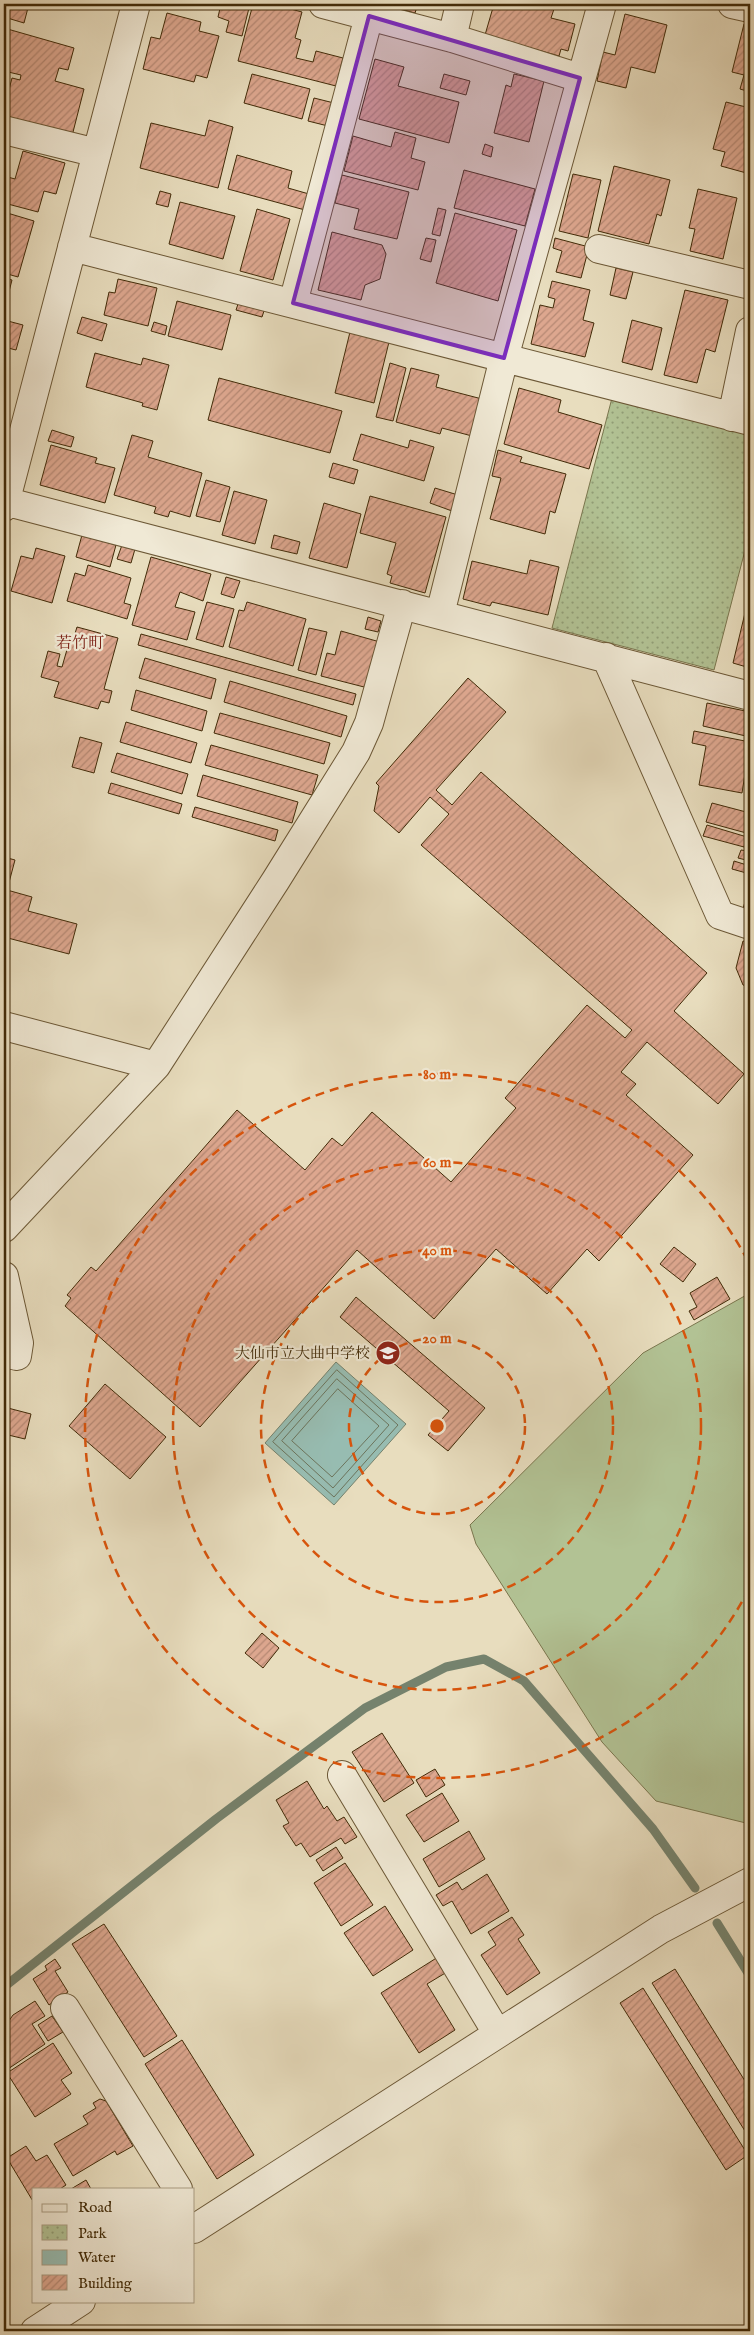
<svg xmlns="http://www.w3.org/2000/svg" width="754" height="2335" viewBox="0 0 754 2335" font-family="'IM FELL English','Noto Serif JP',serif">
  <defs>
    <pattern id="park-dots" width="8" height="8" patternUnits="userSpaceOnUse" patternTransform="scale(1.25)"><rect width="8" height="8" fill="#b2c294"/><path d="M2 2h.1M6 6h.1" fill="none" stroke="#929e77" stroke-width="1.8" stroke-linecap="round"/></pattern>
    <pattern id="building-hatch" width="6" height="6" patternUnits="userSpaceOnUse" patternTransform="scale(1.25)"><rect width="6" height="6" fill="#dda78f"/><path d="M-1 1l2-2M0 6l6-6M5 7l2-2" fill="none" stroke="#b58873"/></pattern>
  </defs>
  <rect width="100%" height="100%" fill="#e8ddbe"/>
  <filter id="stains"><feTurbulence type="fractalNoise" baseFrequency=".004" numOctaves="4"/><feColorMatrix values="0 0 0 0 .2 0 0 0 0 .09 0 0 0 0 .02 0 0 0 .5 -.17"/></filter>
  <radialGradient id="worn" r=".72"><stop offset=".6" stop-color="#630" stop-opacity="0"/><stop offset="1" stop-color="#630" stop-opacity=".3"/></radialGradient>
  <!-- green -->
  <path fill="#b2c294" stroke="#7a764e" d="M750,1293V1824L656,1801L602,1742L476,1544L470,1525L643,1353Z"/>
  <!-- park -->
  <path fill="url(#park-dots)" stroke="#7a764e" d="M612,398L750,435V531L714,670L552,628Z"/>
  <!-- water -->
  <path fill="#97bcb1" stroke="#75826d" d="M336,1362L406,1424L334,1505L265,1443Z"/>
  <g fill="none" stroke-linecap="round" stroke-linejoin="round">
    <!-- shore -->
    <path stroke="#6c745c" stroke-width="1" d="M337,1370L398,1425L334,1497L273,1442Z
      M337,1379L389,1425L333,1488L282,1441Z
      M338,1389L379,1426L332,1477L292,1441Z"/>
    <!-- stream -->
    <path stroke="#75826d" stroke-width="9" d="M717,1923L750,1976
      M4,1987L216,1819L365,1708L446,1667L484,1659L524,1681L653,1829L695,1888"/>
  </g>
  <!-- building -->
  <path fill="url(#building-hatch)" stroke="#422b08" d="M4,4H29L24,23L4,17Z
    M221,4H250L242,36L226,32L229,21L218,17Z
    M253,4H272L302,12L295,38L301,40L296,58L313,62L316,51L343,58L336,86L238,61Z
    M382,4H418L415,13Z
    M426,4H443L442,8Z
    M494,4H548L555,6L551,18L575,24L568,51L561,49L559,56L485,35Z
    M167,13L201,22L199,31L219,36L207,78L196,75L194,82L143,69L151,37L160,39Z
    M625,14L667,25L655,73L631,67L626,88L597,81L603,52L615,55Z
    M744,24L750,26V92L740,89L744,75L732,72Z
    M4,28L74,48L68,70L59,68L55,81L84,89L72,136L4,117V109L12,78L20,80L21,75L4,71Z
    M375,59L404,67L398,86L459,102L449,143L359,119Z
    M252,74L310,89L302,119L244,103Z
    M444,74L470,81L466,95L440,88Z
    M514,74L544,81L529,142L494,133L506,85L511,87Z
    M314,98L334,103L328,126L308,121Z
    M726,102L750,108V174L721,166L725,152L713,149Z
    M209,120L233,127L218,188L140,168L151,123L205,136Z
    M395,132L416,138L411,158L425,162L418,190L344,171L353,136L391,147Z
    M485,144L493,147L491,157L482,154Z
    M23,151L65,163L56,194L44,191L38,212L4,203V176L15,179Z
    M237,155L292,171L288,188L309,194L305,210L228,189Z
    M614,166L670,180L661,216L657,214L649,244L598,231Z
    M464,170L535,189L525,226L454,208Z
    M573,174L601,180L588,238L559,231Z
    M342,175L409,192L397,239L354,229L359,209L335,203Z
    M698,189L737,198L723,259L690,251L695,229L689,228Z
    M160,191L171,194L168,207L156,204Z
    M180,202L235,216L223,259L169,244Z
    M438,208L446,210L440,236L432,234Z
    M257,209L290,219L273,280L240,271Z
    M4,212L34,221L18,277L4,273Z
    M455,213L517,230L498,301L436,283Z
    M332,232L382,245L386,254L380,279L365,285L361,300L318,290Z
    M426,238L436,240L431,262L420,259Z
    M555,238L589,247L581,278L556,272L562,251L553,248Z
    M616,268L633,272L626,299L610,295Z
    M4,278L12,280L4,311Z
    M118,279L157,288L148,326L104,315L109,292L115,293Z
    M552,281L590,290L583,320L594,323L585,357L531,344L540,305L553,308L555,299L548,297Z
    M685,290L728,300L715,352L706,349L697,383L664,375Z
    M177,301L231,315L222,350L168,336Z
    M239,301L265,308L262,317L236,310Z
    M82,317L107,324L102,341L77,333Z
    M4,320L23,325L16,350L4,347Z
    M632,320L662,328L652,370L622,362Z
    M154,322L167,326L165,335L151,331Z
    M350,332L389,342L374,403L335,393Z
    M95,353L141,365L143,358L169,365L157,410L142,406L143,403L86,387Z
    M390,363L406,368L393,421L376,417Z
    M411,368L439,375L436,387L482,399L472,436L442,428L440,434L396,422Z
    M219,378L342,411L330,453L208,420Z
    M519,388L561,400L558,412L602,425L589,469L504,444Z
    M52,430L74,437L71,447L48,441Z
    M361,434L408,448L410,440L434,447L424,481L353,460Z
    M132,435L153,441L148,457L202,473L190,517L170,511L168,517L154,513L156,507L114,495Z
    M51,445L97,458L95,463L115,468L105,503L40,485Z
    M498,450L522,457L520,462L566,474L555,513L550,511L545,534L490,519L501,478L492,476Z
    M333,463L358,470L354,484L329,477Z
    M206,480L230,487L220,522L196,516Z
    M435,488L458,495L452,511L430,503Z
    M234,491L267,500L255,544L222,535Z
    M370,496L446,517L425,593L390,583L392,576L387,574L396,543L360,533Z
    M324,503L361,514L347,568L309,558Z
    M82,535L116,545L110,567L76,557Z
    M274,535L300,542L297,554L271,548Z
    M122,545L135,549L131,563L117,559Z
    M36,548L65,556L52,603L11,591L21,556L33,559Z
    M151,557L211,574L203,601L180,592L175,607L195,612L187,640L132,625Z
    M530,560L559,567L548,615L492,602L490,606L463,599L472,561L527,574Z
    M88,565L131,578L124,603L131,605L127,619L67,601L75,573L85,576Z
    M226,577L240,581L234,598L221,594Z
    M750,592V668L733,663Z
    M207,602L234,609L223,647L196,639Z
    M247,602L306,619L293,666L229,647L239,610L244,611Z
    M368,617L381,621L378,632L365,629Z
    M77,627L118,638L104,689L112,691L109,703L101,701L98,709L54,697L59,682L41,677L48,651L60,654L57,666L62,667L70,639L73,640Z
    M309,628L327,632L316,675L298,670Z
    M341,631L380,642L368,688L321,676L327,653L335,655Z
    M141,634L356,694L353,705L138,645Z
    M145,658L216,679L211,699L139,678Z
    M468,678L506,712L436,790L452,805L481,772L707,973L674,1011L744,1074L718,1104L647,1042L621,1072L636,1084L626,1095L693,1155L599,1261L587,1249L547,1294L496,1249L434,1319L357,1250L200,1427L65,1306L71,1298L67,1295L91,1267L96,1271L237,1110L305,1170L332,1138L342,1146L372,1112L451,1182L516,1108L505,1098L587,1005L625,1038L632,1030L421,845L449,814L430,797L399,833L374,811L379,786L376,783Z
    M230,681L347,716L341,737L224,702Z
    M136,690L207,711L202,731L131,710Z
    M707,703L750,712V737L703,726Z
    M220,713L330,743L324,764L214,733Z
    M126,722L197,743L191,763L120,742Z
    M694,731L750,742L742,793L699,785L706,746L692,743Z
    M80,737L102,743L94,773L72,767Z
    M211,745L318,775L312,795L205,765Z
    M117,753L188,774L182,794L111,772Z
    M203,775L298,802L292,823L197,796Z
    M111,783L182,804L179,814L108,793Z
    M712,803L750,813V834L706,822Z
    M195,807L278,830L275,841L192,817Z
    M707,825L747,837L744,847L703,836Z
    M750,842V861L738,858L741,850L748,851Z
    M4,857L15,860L7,890L32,897L28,911L77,924L69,954L4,937Z
    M734,861L750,866V874L732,869Z
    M750,885V915L742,912Z
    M743,941L750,943V987L743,985L736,968Z
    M674,1247L696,1264L683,1282L660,1264Z
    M717,1277L730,1299L694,1320L689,1311L697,1307L690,1293Z
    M356,1297L485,1408L448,1451L428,1435L449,1411L340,1317Z
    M105,1384L166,1437L130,1479L69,1426Z
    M4,1407L31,1414L25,1439L4,1434Z
    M262,1633L279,1648L263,1668L245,1653Z
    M382,1733L414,1783L384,1802L352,1752Z
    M435,1769L445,1785L426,1797L416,1780Z
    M307,1781L324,1809L327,1806L337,1821L344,1817L357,1837L345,1844L341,1838L310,1857L301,1843L296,1846L283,1826L289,1823L276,1800Z
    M442,1793L459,1821L424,1842L406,1815Z
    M469,1831L485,1859L439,1887L423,1859Z
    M336,1847L343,1858L323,1871L316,1860Z
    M345,1863L373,1905L341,1926L314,1883Z
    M487,1874L509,1911L471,1934L452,1901L443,1906L436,1895L457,1882L462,1890Z
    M385,1906L413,1950L373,1976L344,1933Z
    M512,1917L524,1935L518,1939L540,1973L507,1995L481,1955L496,1945L488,1932Z
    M104,1924L177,2036L144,2057L72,1944Z
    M438,1957L447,1972L427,1984L455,2030L419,2053L381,1993Z
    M55,1959L61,1968L55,1971L68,1992L49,2005L33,1979L47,1970L45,1966Z
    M675,1969L750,2089V2139L652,1983Z
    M643,1988L748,2155L726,2170L620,2003Z
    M35,2001L45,2016L32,2024L45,2044L8,2069L4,2062V2028L13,2015Z
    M52,2016L63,2032L48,2041L38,2025Z
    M182,2040L254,2155L217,2179L145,2064Z
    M53,2043L72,2073L61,2080L71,2094L35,2117L7,2073Z
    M100,2099L106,2101L133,2146L117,2155L115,2151L73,2176L54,2144L88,2124L83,2116L96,2108L93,2103Z
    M26,2146L36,2161L47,2155L66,2185L60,2189H34V2203L7,2158Z
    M86,2180L91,2189H71Z"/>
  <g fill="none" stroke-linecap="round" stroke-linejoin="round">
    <defs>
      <path id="minor" d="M323,4L452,38L580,78
        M732,4L750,8
        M452,38L460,4
        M4,130L97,153
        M72,247L750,421
        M599,249L750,285
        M293,303L369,16
        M732,417L750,331
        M4,501L750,696
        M4,507L136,4
        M440,614L504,358L602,4
        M606,657L720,915L750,925
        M4,1026L156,1066
        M4,1228L156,1066L276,880L356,752L369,723L402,604
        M4,1276L19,1343L17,1356L4,1353
        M342,1775L497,2033
        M65,2008L178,2189
        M194,2229L661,1929L750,1882
        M35,2331L81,2301"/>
    </defs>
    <!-- minor casing -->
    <use href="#minor" stroke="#6c5836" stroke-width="30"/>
    <!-- minor -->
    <use href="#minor" stroke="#f0e9d5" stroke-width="28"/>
  </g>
  <!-- marked area -->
  <path fill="#7b2cbf" fill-opacity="0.2" stroke="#7b2cbf" stroke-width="4" stroke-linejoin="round" d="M369,16L580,78L504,358L293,303Z"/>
  <!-- distance rings -->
  <g fill="none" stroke="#d7540c" stroke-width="2.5" stroke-dasharray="9 6">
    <circle cx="437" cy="1426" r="88"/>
    <circle cx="437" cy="1426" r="176"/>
    <circle cx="437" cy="1426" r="264"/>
    <path d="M749 1589A352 352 0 1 1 749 1263"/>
  </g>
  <!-- icons -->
  <defs>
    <symbol id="school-disc" viewBox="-11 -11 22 22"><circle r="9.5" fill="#8f2418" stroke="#f0e9d5"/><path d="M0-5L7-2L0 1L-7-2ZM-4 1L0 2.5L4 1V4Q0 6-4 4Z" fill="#fff"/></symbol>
  </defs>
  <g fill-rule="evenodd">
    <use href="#school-disc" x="374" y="1339" width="28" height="28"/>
  </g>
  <g text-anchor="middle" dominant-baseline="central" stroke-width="4.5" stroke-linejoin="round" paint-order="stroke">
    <!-- poi labels -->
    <g font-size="15" fill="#422b08" stroke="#f0e9d5" text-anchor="end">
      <text x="370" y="1353">大仙市立大曲中学校</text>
    </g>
    <!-- neighbourhood labels -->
    <g font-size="16" fill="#7a1f14" stroke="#f0e9d5">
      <text x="80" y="644">若竹町</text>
    </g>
  </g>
  <circle cx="437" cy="1426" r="8" fill="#d7540c" stroke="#f0e9d5" stroke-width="2.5"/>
  <g font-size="15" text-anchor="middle" font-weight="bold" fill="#d7540c" stroke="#f0e9d5" stroke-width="4.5" stroke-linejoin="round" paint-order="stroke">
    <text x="437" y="1079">80 m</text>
    <text x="437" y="1167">60 m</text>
    <text x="437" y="1255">40 m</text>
    <text x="437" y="1343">20 m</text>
  </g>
  <!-- margin -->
  <rect width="754" height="2335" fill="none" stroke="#e8ddbe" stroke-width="20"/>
  <rect x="5" y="5" width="744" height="2325" fill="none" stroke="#422b08" stroke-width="2.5"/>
  <rect x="10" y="10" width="734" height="2315" fill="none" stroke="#422b08"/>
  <!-- legend -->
  <rect x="32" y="2188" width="162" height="115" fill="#f0e9d5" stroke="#aa9d83"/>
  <rect x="42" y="2204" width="25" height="8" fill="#f0e9d5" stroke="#aa9d83"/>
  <text x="78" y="2212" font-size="15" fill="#422b08">Road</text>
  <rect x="42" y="2225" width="25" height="15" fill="url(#park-dots)" stroke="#aa9d83"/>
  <text x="78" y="2238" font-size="15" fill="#422b08">Park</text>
  <rect x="42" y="2250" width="25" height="15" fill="#97bcb1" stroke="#aa9d83"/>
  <text x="78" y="2262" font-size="15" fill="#422b08">Water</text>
  <rect x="42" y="2275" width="25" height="15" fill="url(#building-hatch)" stroke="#aa9d83"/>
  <text x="78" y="2288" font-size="15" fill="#422b08">Building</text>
  <rect width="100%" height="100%" filter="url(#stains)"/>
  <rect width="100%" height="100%" fill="url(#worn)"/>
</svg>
